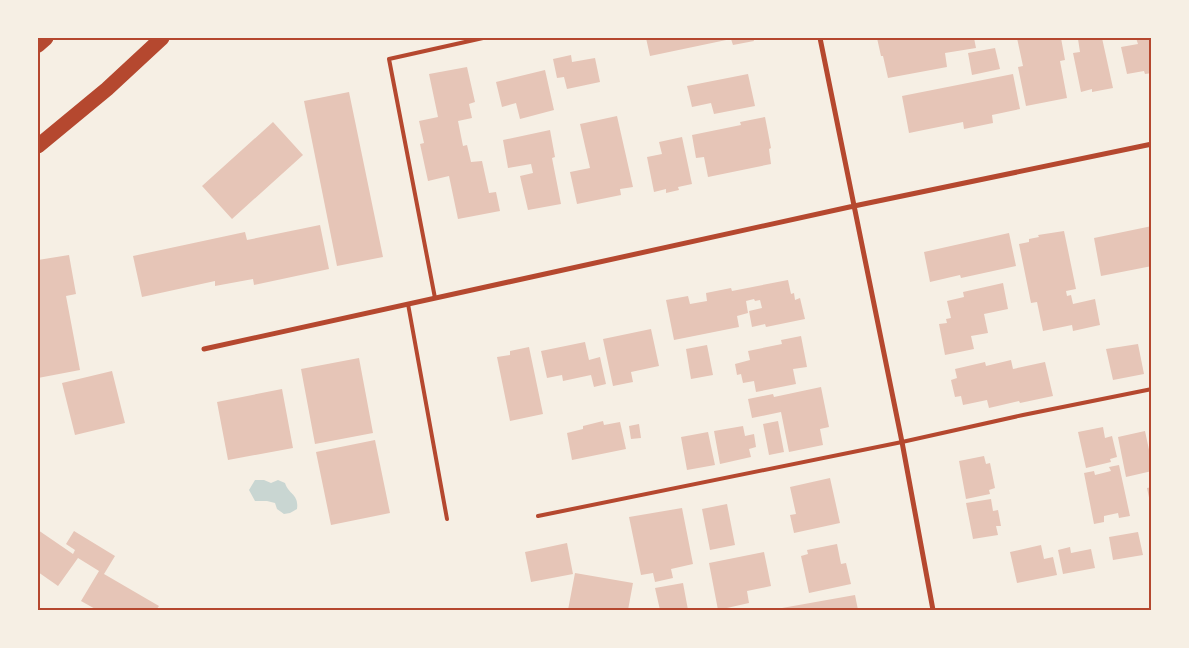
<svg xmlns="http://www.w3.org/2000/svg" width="1189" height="648" viewBox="0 0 1189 648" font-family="'Times New Roman',serif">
  <rect width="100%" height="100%" fill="#f6efe4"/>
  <!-- water -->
  <path fill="#c9d6d2" d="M255,480H264L271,483L278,480L285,483C289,495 299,494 297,509L290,513L284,514L277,509L275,503L267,501H255L249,490Z"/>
  <!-- building -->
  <path fill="#e6c5b7" d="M646,38H753L754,41L733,45L731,39L650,56Z
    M877,38H974L976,48L945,53L947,67L888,78L883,56H881Z
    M1017,38H1061L1065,60L1060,61L1067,98L1026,106L1018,67L1023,66Z
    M1086,38H1102L1113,88L1092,92V89L1081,92L1073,53L1080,52L1078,39Z
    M1136,38H1152V73L1145,74L1144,71L1127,74L1121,47L1138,44Z
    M995,48L1000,69L972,75L968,53Z
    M571,55L572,62L595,58L600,82L567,89L564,77L557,78L553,59Z
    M467,67L475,102L469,104L472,118L458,121L463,146L467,145L471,162L482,161L489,193L496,192L500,211L458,219L449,176L428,181L420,144L424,143L419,121L438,117L429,74Z
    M545,70L554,110L520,119L516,103L502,107L496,82Z
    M748,74L755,106L714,114L711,103L692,107L687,86Z
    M1013,74L1020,109L992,115L993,123L964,129L963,122L909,133L902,96Z
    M349,92L383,257L337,266L304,101Z
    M617,116L633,187L620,189L621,195L577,204L570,172L590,168L580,124Z
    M765,117L771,148L769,149L771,164L708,177L704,157L696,158L692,135L741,125L740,122Z
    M273,122L303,155L232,219L202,186Z
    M550,130L555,157L552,158L561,204L528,210L520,176L533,173L531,164L508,168L503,140Z
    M682,137L692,184L678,187L679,190L666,193V189L654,192L647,157L662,154L659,142Z
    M320,225L329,269L254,285L253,279L215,286V281L142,297L133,256L245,232L247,240Z
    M1152,226V266L1101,276L1094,238Z
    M1064,231L1076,289L1066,291L1067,296L1071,295L1073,304L1095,299L1100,325L1073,331L1072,325L1043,331L1037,302L1031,303L1019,244L1029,242V239L1039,237L1038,235Z
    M1009,233L1016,266L961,278L960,275L930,282L924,252Z
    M69,255L76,294L66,296L80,370L38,378V260Z
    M788,280L791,294L794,293L795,300L800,298L805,319L766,327L765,324L752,327L749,311L762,308L760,300L755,301L754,299L746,301L748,313L737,316L739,327L674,340L666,300L688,296L690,304L707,301L706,293L731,288L732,291Z
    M1003,283L1008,309L984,314L988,333L971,336L974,349L945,355L939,324L947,323L946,319L951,318L947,301L964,297L963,292Z
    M651,329L659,366L631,372L633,382L613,386L603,339Z
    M801,336L807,367L793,369L796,384L756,392L754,381L743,383L741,374L737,375L735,364L750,360L748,351L782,344L781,340Z
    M585,342L589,360L600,357L606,384L594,387L591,375L563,381L562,375L547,378L541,351Z
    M1138,344L1144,374L1113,380L1106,349Z
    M707,345L713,375L691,379L686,349Z
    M529,347L543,414L510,421L497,357L510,355V351Z
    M359,358L373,433L315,444L301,369Z
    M1011,360L1013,369L1045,362L1053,396L1020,403L1019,401L989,408L987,400L963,405L961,396L955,397L951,380L957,378L955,369L985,362L986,366Z
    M112,371L125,423L75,435L62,383Z
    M821,387L829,427L820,429L823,445L789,452L781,412L752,418L748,399L773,394L774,397Z
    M282,389L293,448L228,460L217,402Z
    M603,421L604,425L620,422L626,449L572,460L567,433L583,429V426Z
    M778,421L784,452L769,455L763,424Z
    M639,424L641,438L631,439L629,426Z
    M743,426L745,436L754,434L756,447L749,449L751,457L720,464L714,431Z
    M1103,427L1105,438L1112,436L1117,457L1110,459L1111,462L1086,468L1078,432Z
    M1145,431L1152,464V471L1126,477L1118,437Z
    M708,432L715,465L687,470L681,437Z
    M375,440L390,513L331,525L316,452Z
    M984,456L986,464L990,463L995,488L989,490L990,494L966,499L959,461Z
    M1119,465L1130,516L1119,518L1118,513L1104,516V522L1094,524L1084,473L1094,471L1095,475L1111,471L1109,467Z
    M830,478L840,523L794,533L790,515L796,514L790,487Z
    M1152,487V507H1151L1147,488Z
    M991,499L993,511L998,510L1001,526H996L998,535L973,539L966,503Z
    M727,504L735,545L710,550L702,509Z
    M682,508L693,564L671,569L673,578L655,582L653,573L641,575L629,517Z
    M38,530L73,554L75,550L66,544L74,531L115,556L104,574L159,606L156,610H97L81,601L99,571L78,558L58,586L38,572Z
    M1138,532L1143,555L1113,560L1109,537Z
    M567,543L573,574L531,582L525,552Z
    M837,544L841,564L846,563L851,584L809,593L801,556L808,554L807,550Z
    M1041,545L1044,559L1053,557L1057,575L1017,583L1010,552Z
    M1070,547L1071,553L1091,549L1095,568L1063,574L1058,550Z
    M764,552L771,586L747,591L749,603L718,610L709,563Z
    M575,573L633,583L628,610H568Z
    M683,583L688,610H660L655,588Z
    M855,595L858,610H782V608Z"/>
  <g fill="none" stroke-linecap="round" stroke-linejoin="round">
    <!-- service -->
    <path stroke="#b5482f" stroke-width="4" d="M435,298L389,59L483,38
      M408,304L447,519
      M538,516L902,442L1023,415L1152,389"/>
    <!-- minor -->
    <path stroke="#b5482f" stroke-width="5" d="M820,38L902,442L933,610
      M204,349L854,206L1152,144"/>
    <!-- motorway -->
    <path stroke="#b5482f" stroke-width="15" d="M38,45L46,38
      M38,146L107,89L162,38"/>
  </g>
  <!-- border -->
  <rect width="1189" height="648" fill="none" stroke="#f6efe4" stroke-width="78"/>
  <rect x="39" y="39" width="1111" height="570" fill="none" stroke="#b5482f" stroke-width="2"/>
</svg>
